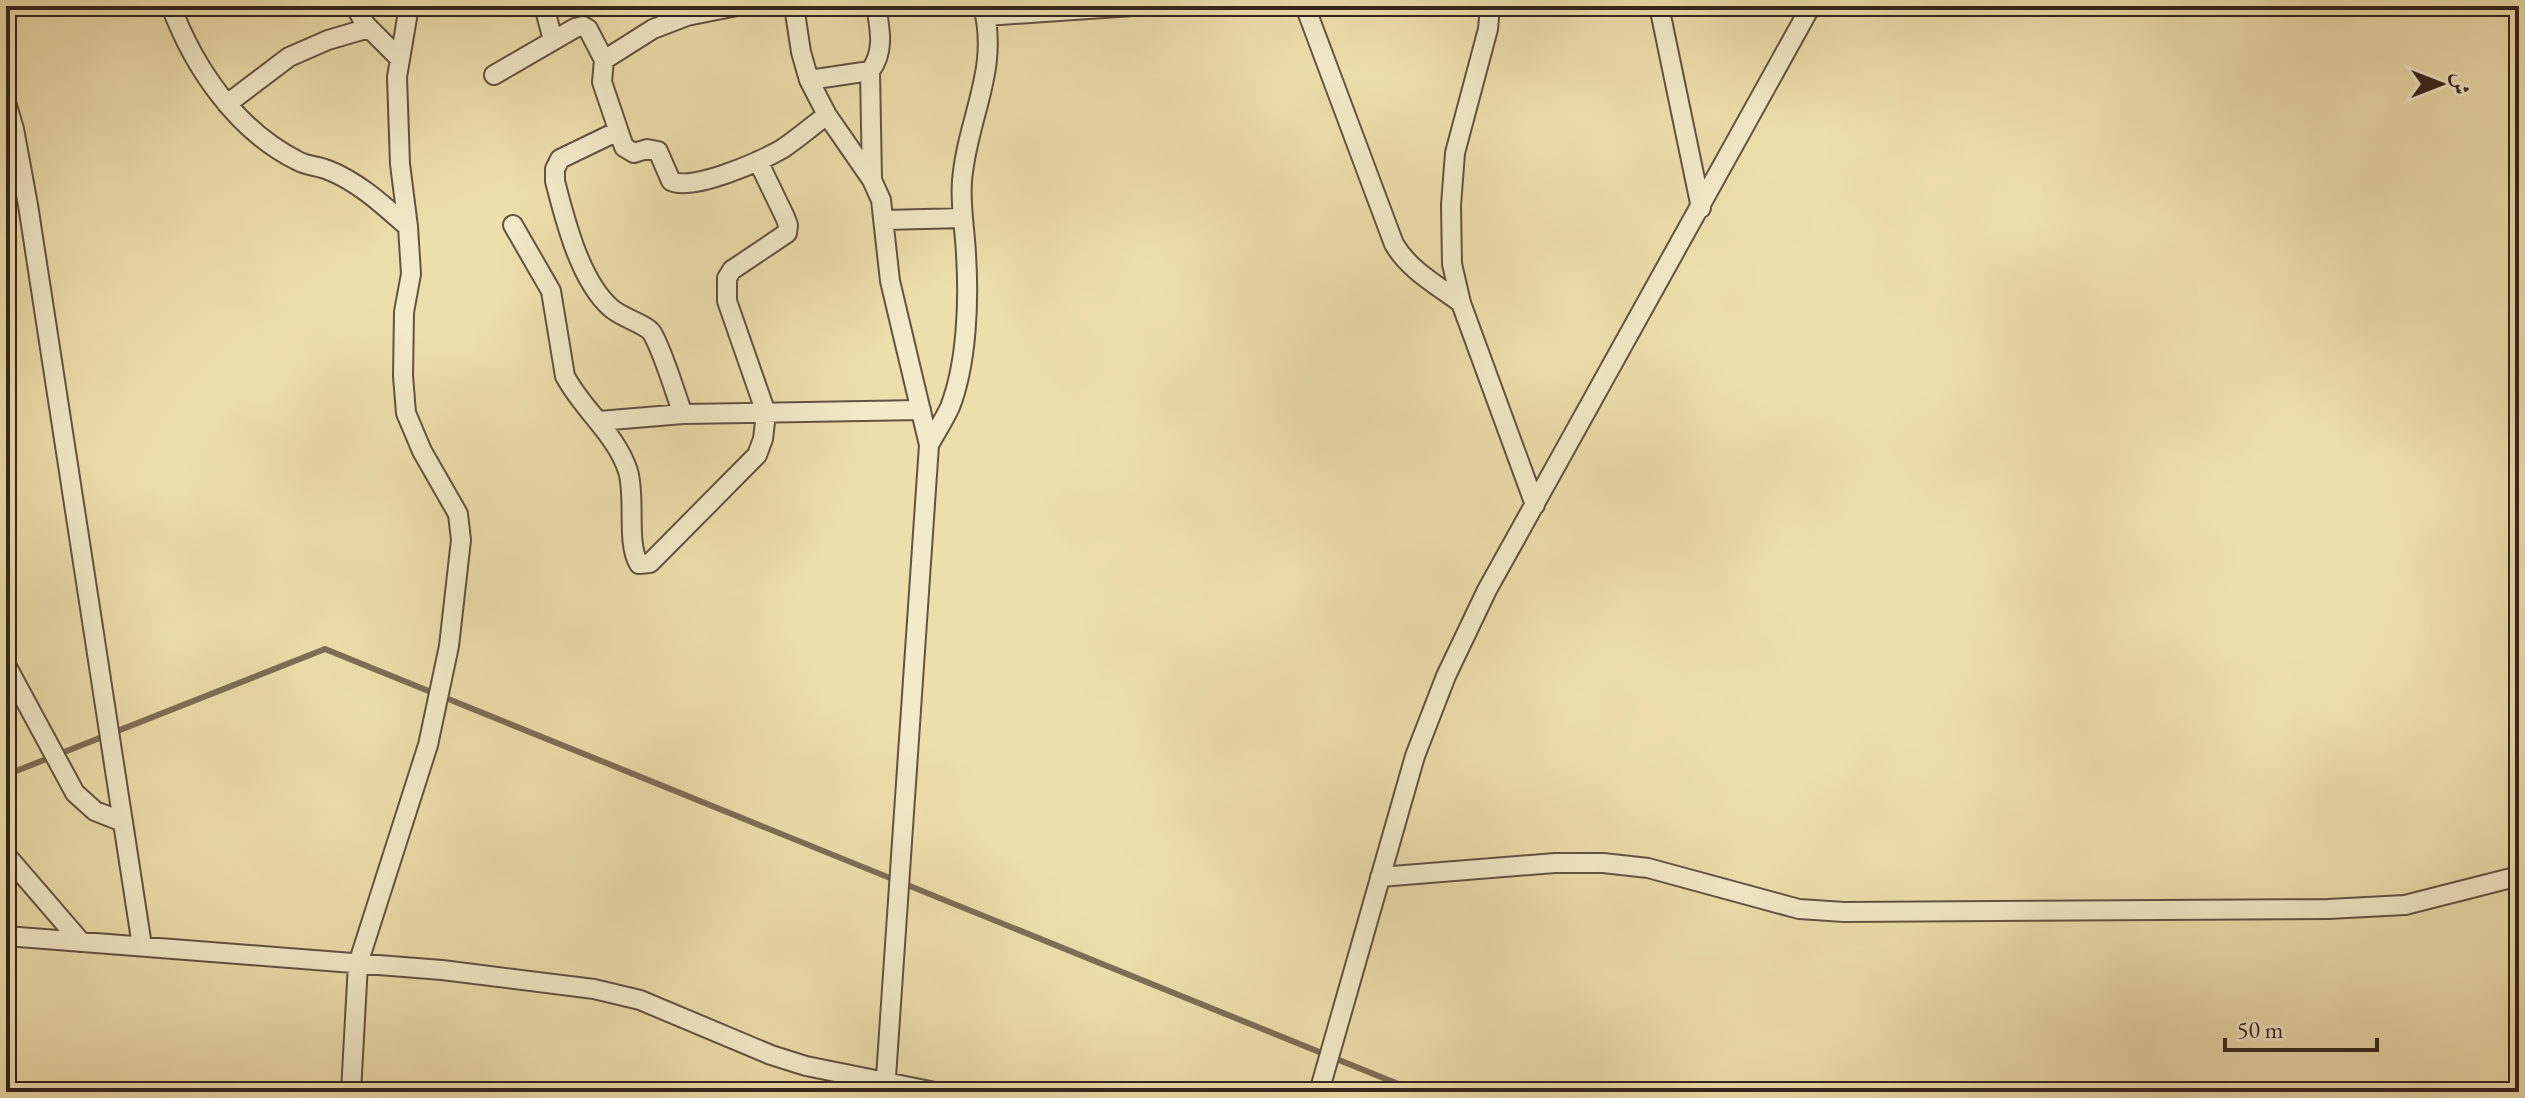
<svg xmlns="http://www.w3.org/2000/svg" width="2525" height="1098" viewBox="0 0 2525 1098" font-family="'EB Garamond',Amiri,serif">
  <rect width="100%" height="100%" fill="#eddfac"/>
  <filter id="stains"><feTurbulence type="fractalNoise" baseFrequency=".0025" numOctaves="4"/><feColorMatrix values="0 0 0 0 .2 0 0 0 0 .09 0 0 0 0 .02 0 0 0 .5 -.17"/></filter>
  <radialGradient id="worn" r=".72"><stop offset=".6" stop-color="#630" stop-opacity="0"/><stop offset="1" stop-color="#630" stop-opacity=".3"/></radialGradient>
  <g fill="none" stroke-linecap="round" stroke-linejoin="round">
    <!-- stream -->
    <path stroke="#7d6e56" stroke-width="6" d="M6,775L325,649L1418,1092"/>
    <defs>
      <path id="minor" d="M171,6C194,68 237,131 298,161C307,166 318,166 328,170C359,182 384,206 408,227
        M355,6L365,24L400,59
        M544,6L553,40
        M794,6L801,52L809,80L827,115L872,180L881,200L890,281L929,445L885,1092
        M1305,6L1394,244C1409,270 1437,285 1461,303
        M1490,6L1488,29L1455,153L1451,205L1452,264L1461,303L1535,505
        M1659,6L1701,208
        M986,16L1133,6
        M604,60L653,29L687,16L737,6
        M494,75L575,28L583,26L588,29L604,60L602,82L624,147L634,153L647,149L658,151L671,181C692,192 761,161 782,149C797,139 812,126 827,115
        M809,80L870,71
        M6,102L14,129L28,205L142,946
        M227,104L289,57L328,40L369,28
        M618,131L560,159L555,169V181C565,220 580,281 611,308C622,318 646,324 652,333C663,351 675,393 683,414
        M872,180L870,71C885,52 880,29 876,6
        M885,220L963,218
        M513,225L551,291L565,376C582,409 616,434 628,471C636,498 626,543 639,564L650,563L757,455L763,439L766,413L727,301V278L732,270L787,233L788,225L785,217L758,161
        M599,421L683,414L921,410
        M929,445C936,432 944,420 950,407C967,363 969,301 966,254C965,230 960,205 962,181C967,118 1000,70 983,6
        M6,665L75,793L95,811L123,822
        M6,855L81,942
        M1380,877L1555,863H1603L1648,868L1799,909L1844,912L2328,909L2405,905L2519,876
        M6,936L442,970L594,989L640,1000L771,1055L806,1066L935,1092
        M351,1092L358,964L428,745L449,646L461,540L458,514L422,451L406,413L403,376L404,312L411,274L408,227L400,164L397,77L409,6
        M1319,1092L1415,756L1446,676L1487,590L1811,6"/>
    </defs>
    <!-- minor casing -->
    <use href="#minor" stroke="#625342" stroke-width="22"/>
    <!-- minor -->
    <use href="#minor" stroke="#f3eac9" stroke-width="18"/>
  </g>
  <!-- margin -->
  <rect width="2525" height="1098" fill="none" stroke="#eddfac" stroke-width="32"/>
  <rect x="8" y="8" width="2509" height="1082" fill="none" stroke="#33241e" stroke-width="4"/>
  <rect x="16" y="16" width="2493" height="1066" fill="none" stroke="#33241e" stroke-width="2"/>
  <!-- north arrow -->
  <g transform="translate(2441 84) rotate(90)" stroke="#f3eac9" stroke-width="6" paint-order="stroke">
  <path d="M0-6L14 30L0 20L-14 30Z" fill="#33241e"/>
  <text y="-12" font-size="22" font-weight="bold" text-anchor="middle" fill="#33241e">ش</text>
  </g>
  <!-- scale -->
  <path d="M2225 1038v12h152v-12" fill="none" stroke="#33241e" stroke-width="4"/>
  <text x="2237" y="1038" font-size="24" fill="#33241e" stroke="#f3eac9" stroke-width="6" paint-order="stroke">50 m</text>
  <rect width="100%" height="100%" filter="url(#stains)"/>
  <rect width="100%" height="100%" fill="url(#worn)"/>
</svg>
